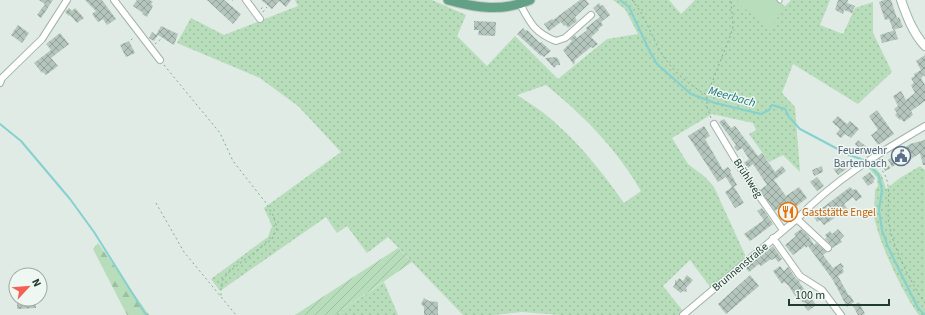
<svg xmlns="http://www.w3.org/2000/svg" width="925" height="315" viewBox="0 0 925 315" font-family="'Source Sans 3',sans-serif">
  <defs>
    <pattern id="grass-dots" width="8" height="8" patternUnits="userSpaceOnUse"><rect width="8" height="8" fill="#b7ddbb"/><path d="M2 2h.1M6 6h.1" fill="none" stroke="#9dbfa1" stroke-width="1.8" stroke-linecap="round"/></pattern>
    <pattern id="forest-firs" width="22" height="20" patternUnits="userSpaceOnUse"><rect width="22" height="20" fill="#b7ddbb"/><path d="M5 1l3.5 6h-7zM16 11l3.5 6h-7z" fill="#9dbfa1"/></pattern>
    <pattern id="garden-furrows" width="10" height="10" patternUnits="userSpaceOnUse"><rect width="10" height="10" fill="#b7ddbb"/><path d="M-1 1l2-2M0 10L10 0M9 11l2-2" fill="none" stroke="#9dbfa1"/></pattern>
    <pattern id="building-cross-hatch" width="8" height="8" patternUnits="userSpaceOnUse"><rect width="8" height="8" fill="#b4c5bc"/><path d="M0 0l8 8M0 8l8-8" fill="none" stroke="#92a199"/></pattern>
  </defs>
  <rect width="100%" height="100%" fill="#dfebe4"/>
  <!-- grass -->
  <path fill="url(#grass-dots)" fill-rule="evenodd" d="M295,0H432L466,15L457,36L487,66L515,36L558,79L607,39L638,34L625,9L613,0H669L681,14L695,0H777L785,6L791,0H830L820,25L843,34L855,8L873,2V33L892,72L858,104L793,64L782,93L795,107L800,172L783,155L769,162L749,134L756,130L753,123L712,114L672,138L688,164L705,177L714,187L746,257L711,288L690,260L663,286L683,311L678,315H560L522,312L493,315H463L388,237L367,253L347,226L337,233L326,217L220,291L211,279L268,237L272,226L264,208L341,152L298,106L260,78L177,43L191,18L224,35L298,6ZM546,85C584,116 616,148 641,191L624,203C601,171 581,145 552,120C541,110 529,103 517,95Z
    M872,163L882,176L886,189L900,178L920,166L925,170V315H919C904,296 877,239 874,215C874,207 875,198 875,190L878,186L877,178L867,166Z
    M384,282L398,315H335Z"/>
  <!-- forest -->
  <path fill="url(#forest-firs)" d="M98,243L149,315H127L93,249Z"/>
  <!-- garden -->
  <path fill="url(#garden-furrows)" d="M398,248L412,262L335,315H295Z"/>
  <!-- pitch -->
  <path fill="#b7ddbb" d="M739,0H775L785,8L770,28L737,3Z"/>
  <g fill="none" stroke-linecap="round" stroke-linejoin="round">
    <!-- stream -->
    <path stroke="#85d1d0" stroke-width="2" d="M620,0L629,7L650,52L657,64L691,94L715,103L761,114L769,110L772,105L785,109L789,117L800,129L849,155L861,159L875,171L879,176L882,190L879,210L882,230L888,247L907,286L918,308L925,315
      M0,124L21,141L70,199L94,232L146,315"/>
  </g>
  <!-- building -->
  <path fill="url(#building-cross-hatch)" d="M39,0H53L41,18L37,15L45,4Z
    M85,0H102L116,19L107,25L103,19L98,22L92,14L96,11Z
    M137,0H150L153,2L151,4L153,6L147,17L142,14L143,13L133,6Z
    M207,0H224L241,14L233,24Z
    M261,0H291L286,7L279,1L272,9Z
    M580,0H586L589,4L575,17L577,21L568,28L566,25L564,26L561,22L549,31L544,24L552,19L553,20Z
    M838,0H848L847,3L855,6L852,13L844,10L843,14L835,10Z
    M884,0H891L897,18L899,17L903,27L893,30L889,19L885,20L879,2Z
    M599,3L601,6L603,5L610,15L601,22L603,25L598,29L599,30L591,37L598,44L593,48L591,47L575,60L574,65L563,50L572,41L570,39L575,35L577,38L587,30L586,28L600,17L593,8Z
    M69,8L72,11L75,8L84,18L77,23L70,15L69,16L65,12Z
    M474,21L496,22L495,36L478,35L479,30H474Z
    M18,25L29,33L22,43L11,35Z
    M161,26L178,34L174,45L158,35L154,41L149,38L152,32L156,35Z
    M523,28L526,31L527,30L540,43L541,42L551,51L544,57L542,55L541,56L517,34Z
    M895,30L898,39L882,43L880,35Z
    M60,33L69,44L51,58L58,66L46,75L43,72L42,73L34,63L51,50L46,44Z
    M129,41L135,53L126,57L120,45Z
    M925,55V77L924,75L921,78L925,85V101L911,111L913,115L904,122L901,119L900,120L895,115L897,113L894,109L898,106L893,96L901,91L906,100L915,93L911,85L914,83L911,78L915,76L914,74L921,70L916,61Z
    M556,57L559,60L560,65H557L554,68L545,58Z
    M877,110L894,134L878,145L871,135L878,130L869,116Z
    M838,116L847,124L850,121L859,129L851,138L845,134L841,138L836,134L840,129L832,122Z
    M724,119L731,128L735,126L758,156L762,153L775,172L782,166L786,171L774,180L786,196L799,187L807,198L784,216L779,208L775,211L760,190L767,185L753,164L748,168L744,163L749,159L742,148L737,151L734,147L736,145L719,122Z
    M704,126L710,136L705,139L723,170L728,167L731,171L730,172L737,185L734,187L744,203L735,208L725,192L732,187L726,177L718,182L688,136Z
    M858,140L868,148L862,155L855,149L857,146L855,144Z
    M925,140V165H923L920,153L902,165L900,161L892,167L888,160L910,144Z
    M880,158L891,168L885,171L878,160Z
    M844,160L849,167L838,175L833,168Z
    M822,166L823,172L814,176L812,170Z
    M870,172L875,179L873,180L874,182L868,186L862,178Z
    M817,177L824,186L817,191L810,182Z
    M850,187L853,190L856,189L862,197L856,201L853,197L844,204L849,211L844,215L842,213L824,225L820,220L817,222L813,215Z
    M762,208L773,224L750,241L744,234L764,220L757,211Z
    M801,229L808,235L814,245L816,243L827,252L823,255L833,268L841,263L844,267L842,268L844,272L838,276L849,296L850,295L854,302L847,307L833,280L808,246L806,248L805,246L793,255L785,245L796,236L794,234Z
    M838,229L844,236L840,240L842,242L832,248L831,245L825,239L827,238L825,235L830,231L832,234Z
    M773,246L782,259L778,262L775,258L772,260L771,259L761,266L759,264L749,272L746,268Z
    M780,266L784,271L788,267L796,279L800,281L799,282L816,305L808,311L804,306L807,304L797,299L788,285L784,282L782,284L773,271Z
    M687,275L693,280L686,288L687,292L683,291L681,293L673,287L675,284V280L677,281L679,278L683,281Z
    M750,275L759,286L726,314L718,304Z
    M424,298L429,301L438,302V315H424V307L421,304Z
    M17,299H36V308L17,309Z
    M859,302L865,314L862,315H858L853,306Z"/>
  <g fill="none" stroke-linecap="round" stroke-linejoin="round">
    <defs>
      <path id="lane" d="M779,0L780,1"/>
      <path id="street" d="M114,0L160,60
        M246,0L260,19
        M520,4C530,23 535,33 556,41L565,38L591,15
        M0,83L2,78L42,39L67,0
        M714,124L744,174L783,230
        M797,219L828,248
        M773,238L800,276L822,290L841,315
        M683,315L797,219C834,180 879,153 925,126"/>
      <path id="secondary" d="M901,0C907,17 913,33 925,46"/>
      <path id="primary" d="M448,0C476,8 503,12 530,0"/>
    </defs>
    <!-- lane casing -->
    <use href="#lane" stroke="#a2b3aa" stroke-width="5"/>
    <!-- street casing -->
    <use href="#street" stroke="#a2b3aa" stroke-width="8"/>
    <!-- secondary casing -->
    <use href="#secondary" stroke="#9eb7aa" stroke-width="10"/>
    <!-- primary casing -->
    <use href="#primary" stroke="#c1c8c5" stroke-width="11"/>
    <!-- path -->
    <path stroke="#7faf98" stroke-width="1" stroke-dasharray="2 3" stroke-linecap="butt" d="M232,0H233
      M632,0C644,14 650,32 659,49C670,69 687,84 707,95
      M261,9L264,5
      M263,12L267,7
      M131,40L134,37
      M155,44L161,39
      M164,65L220,133L233,161L266,203L274,217L277,228L272,239L230,271L223,279L221,288V298
      M711,118L707,107V95L731,34L733,26L731,0
      M876,163C879,167 883,171 885,175C892,190 886,208 889,224C893,248 911,283 925,303
      M156,203L184,252L236,315"/>
    <!-- lane -->
    <use href="#lane" stroke="#fff" stroke-width="3"/>
    <!-- street -->
    <use href="#street" stroke="#fff" stroke-width="6"/>
    <!-- secondary -->
    <use href="#secondary" stroke="#fff" stroke-width="8"/>
    <!-- primary -->
    <use href="#primary" stroke="#63a187" stroke-width="9"/>
  </g>
  <!-- icons -->
  <defs>
    <symbol id="civic-ring" viewBox="-11 -11 22 22"><circle r="9.5" fill="#eff7f2" stroke="#5c6f8a" stroke-width="1.5"/><path d="M-.6-6.5H3V-4.5H.6V-3L4-1V1h2V6H-6V1h2V-1L-.6-3ZM-1.2 2.5V6h2.4V2.5Z" fill="#5c6f8a"/></symbol>
    <symbol id="restaurant-ring" viewBox="-11 -11 22 22"><circle r="9.5" fill="#eff7f2" stroke="#e8710a" stroke-width="1.5"/><path d="M-5-6h1v4h1v-4h1v4h1v-4h1v5L-1.5 .5V6h-2V.5L-5-1ZM5-6V6H3V1.5H1.5Q1.5-4 5-6Z" fill="#e8710a"/></symbol>
  </defs>
  <g fill-rule="evenodd">
    <use href="#civic-ring" x="890" y="145" width="22" height="22"/>
    <use href="#restaurant-ring" x="777" y="201" width="22" height="22"/>
  </g>
  <g text-anchor="middle" dominant-baseline="central" stroke-width="3" stroke-linejoin="round" paint-order="stroke">
    <!-- service labels -->
    <g font-size="11" fill="#4e5e75" stroke="#eff7f2" text-anchor="end">
      <text x="887" y="150">Feuerwehr<tspan x="887" dy="13">Bartenbach</tspan></text>
    </g>
    <!-- street labels -->
    <g font-size="11" fill="#203b2f" stroke="#eff7f2">
      <text transform="translate(748 178) rotate(57)">Brühlweg</text>
      <text transform="translate(740 267) rotate(-40)">Brunnenstraße</text>
    </g>
    <!-- food labels -->
    <g font-size="11" fill="#c56008" stroke="#eff7f2" text-anchor="start">
      <text x="802" y="212">Gaststätte Engel</text>
    </g>
    <!-- water labels -->
    <g font-size="12" font-style="italic" fill="#197777" stroke="#eff7f2">
      <text transform="translate(732 97) rotate(16)">Meerbach</text>
    </g>
  </g>
  <!-- north arrow -->
  <g transform="translate(28 287) rotate(64)"><circle r="19" fill="#eff7f2" stroke="#9caca4"/>
  <path d="M0-3L7 15L0 10L-7 15Z" fill="#f46054"/>
  <text y="-6" font-size="11" font-weight="bold" text-anchor="middle" fill="#203b2f">N</text>
  </g>
  <!-- scale -->
  <path d="M789 299v6h100v-6" fill="none" stroke="#203b2f" stroke-width="2"/>
  <text x="795" y="299" font-size="12" fill="#203b2f" stroke="#eff7f2" stroke-width="3" paint-order="stroke">100 m</text>
</svg>
